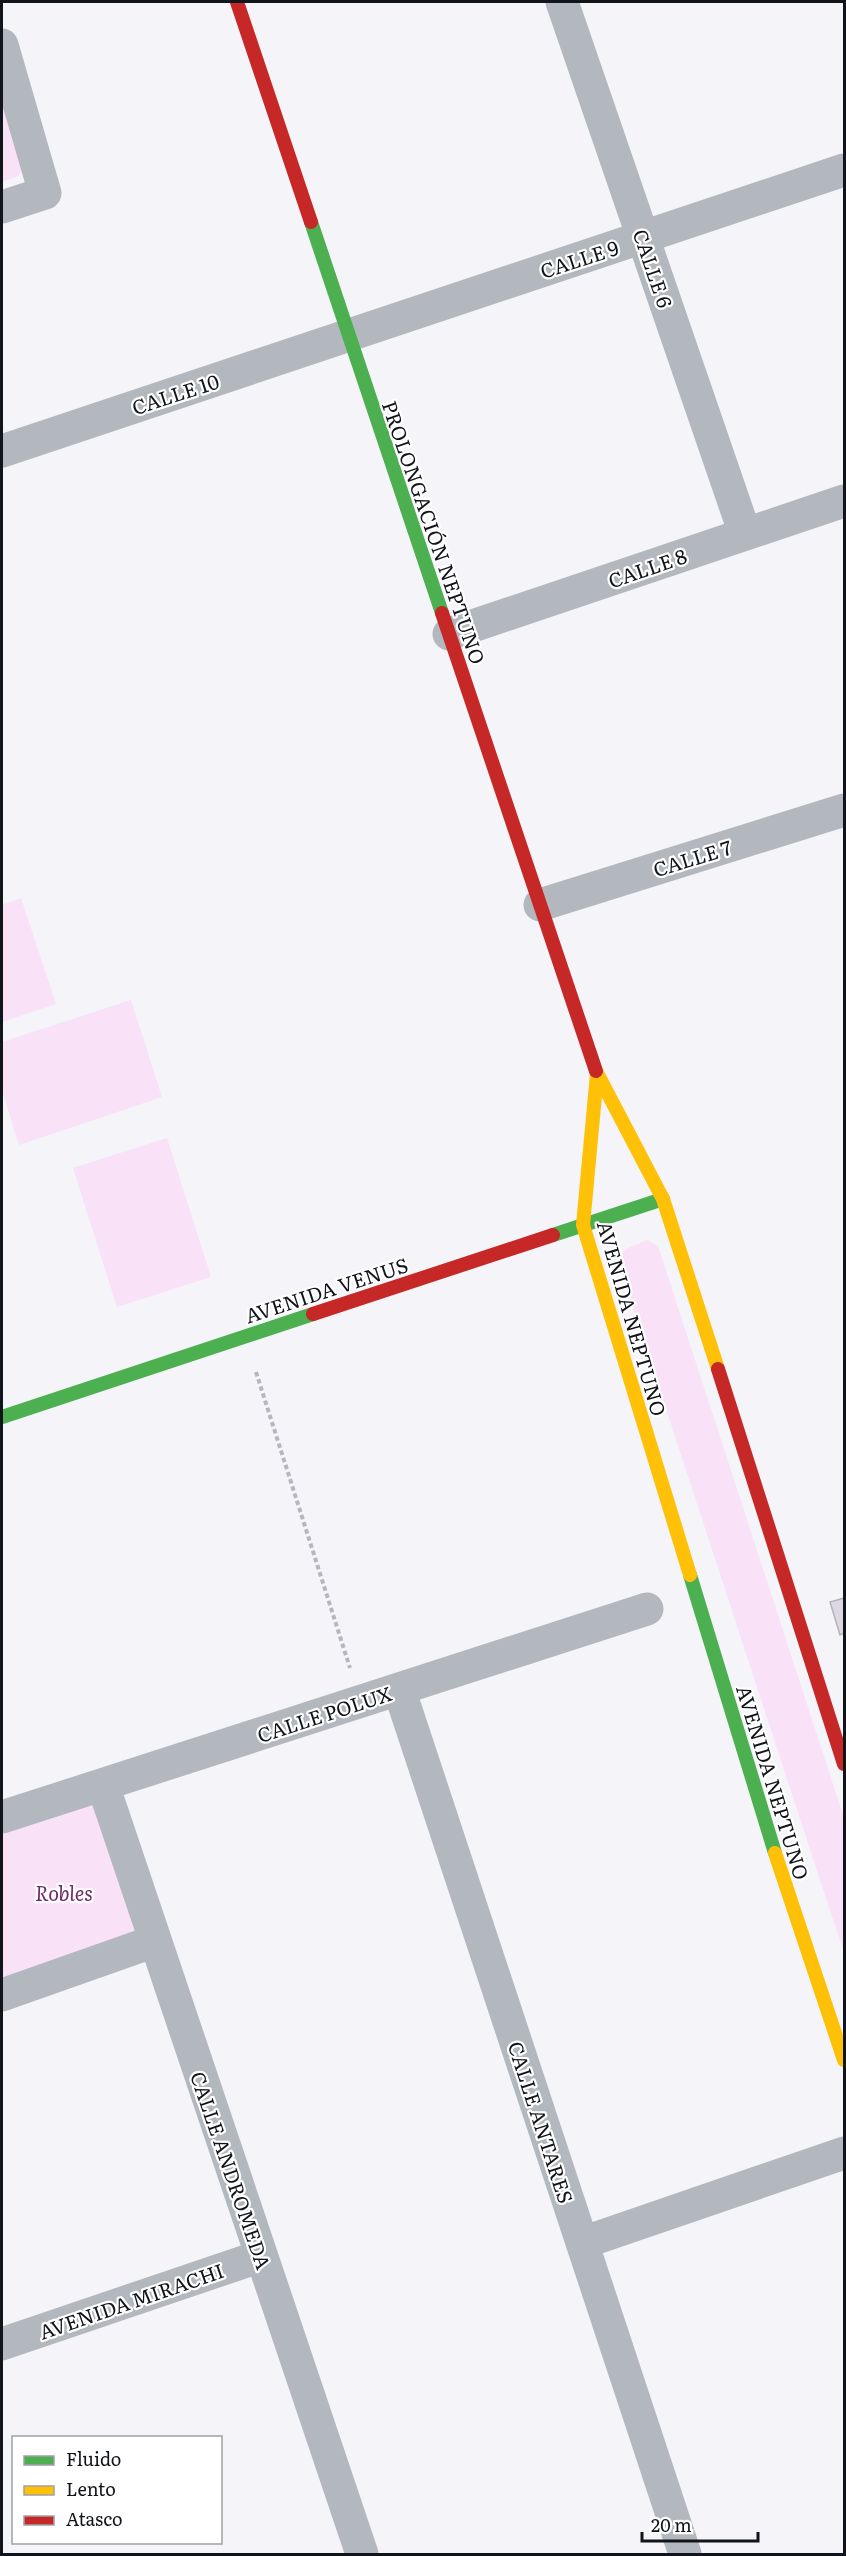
<svg xmlns="http://www.w3.org/2000/svg" width="846" height="2556" viewBox="0 0 846 2556" font-family="Literata,serif">
  <rect width="100%" height="100%" fill="#f4f4f9"/>
  <!-- green -->
  <path fill="#f9e1f8" d="M2,74L27,163L18,176L2,182Z
    M21,898L56,1004L2,1022V905Z
    M131,1000L162,1097L19,1145L2,1090V1042Z
    M167,1138L211,1277L117,1307L73,1168Z
    M647,1240L658,1246L844,1818V1953L617,1259L626,1249Z
    M97,1797L143,1936L2,1982V1828Z"/>
  <!-- building -->
  <path fill="#dbd9df" stroke="#b5b4ba" stroke-width="1.5" d="M844,1598V1633L840,1635L830,1602Z"/>
  <g fill="none" stroke-linecap="round" stroke-linejoin="round">
    <!-- path -->
    <path stroke="#b4b8be" stroke-width="4" stroke-dasharray="4.5 3" stroke-linecap="butt" d="M256,1372L350,1668"/>
    <!-- street -->
    <path stroke="#b2b8be" stroke-width="33" d="M562,2L745,534
      M2,45L45,193L2,207
      M2,451L844,170
      M449,634L844,501
      M540,905L844,810
      M399,1689L685,2554
      M103,1785L362,2554
      M2,1817L647,1609
      M2,1995L155,1941
      M582,2243L844,2153
      M2,2344L261,2256"/>
    <!-- fast -->
    <path stroke="#4caf50" stroke-width="14" d="M311,222L442,613
      M553,1235L663,1199
      M2,1417L313,1314
      M690,1575L775,1853"/>
    <!-- slow -->
    <path stroke="#ffc107" stroke-width="14" d="M596,1071L663,1199L718,1369
      M597,1074L583,1225L690,1575
      M775,1853L844,2060"/>
    <!-- jam -->
    <path stroke="#c62828" stroke-width="14" d="M237,2L311,222
      M442,613L596,1071
      M313,1314L553,1235
      M718,1369L844,1764"/>
  </g>
  <g text-anchor="middle" dominant-baseline="central" stroke-width="4.5" stroke-linejoin="round" paint-order="stroke">
    <!-- street labels -->
    <g font-size="20" fill="#12141b" stroke="#fff">
      <text transform="translate(579 258) rotate(-18)">CALLE 9</text>
      <text transform="translate(654 268) rotate(71)">CALLE 6</text>
      <text transform="translate(175 393) rotate(-18)">CALLE 10</text>
      <text transform="translate(435 532) rotate(71)">PROLONGACIÓN NEPTUNO</text>
      <text transform="translate(647 567) rotate(-19)">CALLE 8</text>
      <text transform="translate(692 857) rotate(-17)">CALLE 7</text>
      <text transform="translate(326 1289) rotate(-18)">AVENIDA VENUS</text>
      <text transform="translate(633 1318) rotate(74)">AVENIDA NEPTUNO</text>
      <text transform="translate(324 1713) rotate(-18)">CALLE POLUX</text>
      <text transform="translate(774 1782) rotate(73)">AVENIDA NEPTUNO</text>
      <text transform="translate(542 2122) rotate(72)">CALLE ANTARES</text>
      <text transform="translate(232 2170) rotate(71)">CALLE ANDROMEDA</text>
      <text transform="translate(131 2300) rotate(-19)">AVENIDA MIRACHI</text>
    </g>
    <!-- park labels -->
    <g font-size="20" font-style="italic" fill="#6d2b68" stroke="#fff">
      <text x="64" y="1892">Robles</text>
    </g>
  </g>
  <!-- border -->
  <rect width="846" height="2556" fill="none" stroke="#12141b" stroke-width="6"/>
  <!-- legend -->
  <rect x="12" y="2436" width="210" height="108" fill="#ffffff" stroke="#a0a1a4" stroke-width="1.5"/>
  <rect x="24" y="2456" width="30" height="9" fill="#4caf50" stroke="#a0a1a4" stroke-width="1.5"/>
  <text x="66" y="2466" font-size="18" fill="#12141b">Fluido</text>
  <rect x="24" y="2486" width="30" height="9" fill="#ffc107" stroke="#a0a1a4" stroke-width="1.5"/>
  <text x="66" y="2496" font-size="18" fill="#12141b">Lento</text>
  <rect x="24" y="2516" width="30" height="9" fill="#c62828" stroke="#a0a1a4" stroke-width="1.5"/>
  <text x="66" y="2526" font-size="18" fill="#12141b">Atasco</text>
  <!-- scale -->
  <path d="M642 2532v9h116v-9" fill="none" stroke="#12141b" stroke-width="3"/>
  <text x="651" y="2532" font-size="18" fill="#12141b" stroke="#ffffff" stroke-width="4.5" paint-order="stroke">20 m</text>
</svg>
